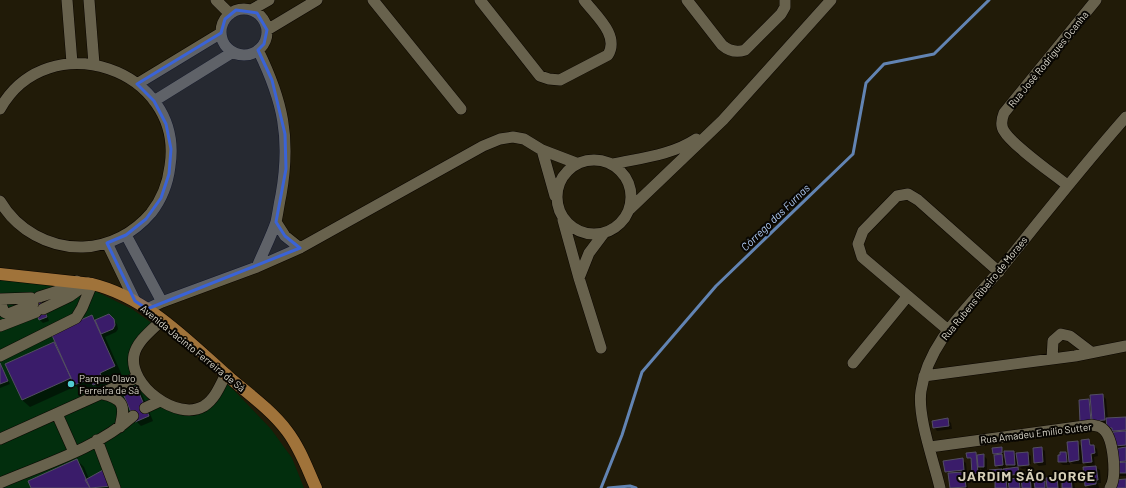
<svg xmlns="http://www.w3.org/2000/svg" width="1126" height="488" viewBox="0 0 1126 488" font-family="Barlow,sans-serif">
  <rect width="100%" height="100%" fill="#211b08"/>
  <!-- green -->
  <path fill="#022e0d" d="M0,280L91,289L132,309L153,324L134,350L148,394L198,410L224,380L271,429L292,458L304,488H0Z"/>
  <!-- shadow -->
  <path fill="#0007" fill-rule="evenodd" d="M41,298L49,321L43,323L40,320Z
    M108,315L117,324L118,329L116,332L105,337L121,373L106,380L110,388L101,392L95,386L82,392L76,386L30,407L22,400L7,365L56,342L92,316L97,320Z
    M0,364L10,384L0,388Z
    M135,387L141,392L153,421L141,426L136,421Z
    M1102,395L1106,399L1108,419L1126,418V476H1120L1117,473L1118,449L1115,446V433L1108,428V423L1085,425L1089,400L1092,404Z
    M948,420L951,423L952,429L937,431L934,427Z
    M1088,440L1097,449L1098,456L1094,457L1095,467L1100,470L1101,483H1098L1099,488H1089L1086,485L1089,468L1082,461V464H1073L1070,461V465H1063L1059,462L1066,453L1069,456L1077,442L1083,448Z
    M1001,448L1003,454L1001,455L1006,460V452L1027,453L1031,456V464L1020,465V467L1031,466L1032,468L1022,469L1018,465L1017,468L1021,473L1006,474V476L1029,475L1033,479L1034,488H996V480L991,477L1001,470L996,465V456L994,454ZM1005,464L1011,469L1006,470ZM1004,468L1005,473L1000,469ZM1005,475L1009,479V485L1004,479ZM1022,477L1023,483L1017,478Z
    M1041,448L1045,451L1046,465L1039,466L1035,463Z
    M976,453L978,456L983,455L987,459V470H982L980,468V476L976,477L973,473L972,461L968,458Z
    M77,460L84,467L89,479L113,488H32ZM80,467H82L87,480H85Z
    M962,460L966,463L967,473H964L967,477L968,488H951L950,475L946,471Z
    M1056,478L1060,482V488H1036L1045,482L1048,485Z
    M1071,478L1074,481L1075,488H1063Z"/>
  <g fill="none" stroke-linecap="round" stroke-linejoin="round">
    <!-- stream -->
    <path stroke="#6284b3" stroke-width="3" d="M601,488L622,435L642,372L716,286L853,154L866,83L884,64L934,54L989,0
      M608,488L630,486L636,488"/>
  </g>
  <!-- building -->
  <path fill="#3a1c6a" stroke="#534e62" d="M38,294L47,317L39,320L36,312Z
    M109,314L114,319L115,325L113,329L101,334L95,320Z
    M92,315L115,366L100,373L103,381L93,385L90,379L74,385L51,333Z
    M54,342L71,378L22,400L5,364Z
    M0,363L8,381L0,384Z
    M136,386L149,416L135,422L122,391Z
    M1103,394L1105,420L1092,421L1090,395Z
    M1089,399L1091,421L1080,422L1079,400Z
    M1126,417V430L1112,431V428H1107L1106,418Z
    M948,418L949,426L933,428L932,421Z
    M1126,431V445L1114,446L1113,432Z
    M1089,439L1090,445H1094L1095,453L1091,454L1092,462L1083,463L1081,440Z
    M1078,441L1079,460L1069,462L1067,442Z
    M1002,447V453L993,454L992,448Z
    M1042,447L1043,462L1034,463L1033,448Z
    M1126,447V461L1115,462L1114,449Z
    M1004,451H1014L1015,465H1006Z
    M976,452L978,473L972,474L971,458H967L966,453Z
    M1028,452L1029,465L1018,466L1016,453Z
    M1060,452H1066L1067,462H1058V455H1060Z
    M984,454V467H978L977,455Z
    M1002,454L1003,465L995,466L994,455Z
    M963,458L964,470L945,472L943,461Z
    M77,459L90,488H31L28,481Z
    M1126,462V473H1116L1115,463Z
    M1096,466L1098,480H1096V484L1085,486L1083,467Z
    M1018,467L1019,474L1004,476L1003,469Z
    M1002,469V476L990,477L989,470Z
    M103,470L112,486L90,488L85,480Z
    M964,472L966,487L950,488L948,473Z
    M1030,474L1031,488H1022L1021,475Z
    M1057,477L1058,488H1047L1046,478Z
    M1062,477H1071L1072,488H1062Z
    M1019,478L1020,488H1009L1008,479Z
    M1126,479V488H1115L1114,480Z
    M1006,480L1007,488H995V481Z
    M1034,481H1045V488H1035Z"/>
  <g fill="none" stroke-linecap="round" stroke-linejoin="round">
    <defs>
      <path id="minor" d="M67,0L72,63
        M89,0L94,64
        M216,0L230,14
        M373,0L461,109
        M480,0L540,76L549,79L560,80L608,55C620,35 595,15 584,0
        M687,0L722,45C729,51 736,53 745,50L781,14L785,7V0
        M221 32a23 23 0 1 1 46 0a23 23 0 1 1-46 0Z
        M251,10L269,0
        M267,30L317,0
        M137,84L221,33
        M154,101L233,52
        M0,109C48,23 185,69 170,166C168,183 162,199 151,213C134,233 110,246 83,247C49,248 17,230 0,201
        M542,150L555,196
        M557 197a37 37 0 1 1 74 0a37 37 0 1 1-74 0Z
        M613,164C641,158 672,155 696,139
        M1067,185C1052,173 1012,145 1004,131C1000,125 1002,118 1004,113L1096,0
        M630,209L723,120L831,0
        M563,220L579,278L601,348
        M276,222L285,236L300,248
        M126,235L162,302
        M107,243L135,301
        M257,267C263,252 271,237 276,222C278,213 279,204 281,195C291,138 283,101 258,50
        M579,278L589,253L604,233
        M39,297L64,289L77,281
        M0,299L31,298
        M0,302L4,312L8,314L33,304
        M43,309L70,296L88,283
        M147,309L162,302L257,267L300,248L483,146L500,139L513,137L524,139L542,150L576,163
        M162,320C152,330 137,341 134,355C128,385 177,422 204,406C215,399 220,386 226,374
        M0,326L36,312
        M948,330L862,257L858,244L863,231L897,196L908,194L918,200L999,272
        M0,356L76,318L82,308L92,284
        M1052,359L1053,341L1061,334L1070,336L1091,352
        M853,363L907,297
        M924,376L1075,356L1126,346
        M102,394C125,399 125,407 120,427
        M145,408L160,401
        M57,414L74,452
        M0,439L138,377
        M97,440L115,488
        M930,447L1092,425C1095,426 1100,426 1103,429C1114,438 1117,477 1110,488
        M0,483C44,464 96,449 133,416
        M940,488C934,462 917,416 921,391C928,342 969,307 999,271C1041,219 1082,167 1126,117"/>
      <path id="major" d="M0,274L92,284C147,297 190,343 231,379C250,395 272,411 287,431C300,448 307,468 316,488"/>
    </defs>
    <!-- minor casing -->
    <use href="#minor" stroke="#0b0600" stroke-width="12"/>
    <!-- major casing -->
    <use href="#major" stroke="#0b0600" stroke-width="13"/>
    <!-- minor -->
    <use href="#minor" stroke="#68624d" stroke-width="11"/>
    <!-- major -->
    <use href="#major" stroke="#a0733a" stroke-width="12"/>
  </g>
  <!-- marked area -->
  <path fill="#3a63d7" fill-opacity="0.2" stroke="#3a63d7" stroke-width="3" stroke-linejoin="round" d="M236,10L257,13L267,30L264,44L258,50L272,80L285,134L286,169L276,222L285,236L300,248L147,309L135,301L107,243L126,235L146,219L161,198L169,174L171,149L166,124L154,101L137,84L221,33L225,19Z"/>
  <!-- markers -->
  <circle fill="#52ccd0" stroke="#080602" stroke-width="1.5" cx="71" cy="384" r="4"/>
  <g text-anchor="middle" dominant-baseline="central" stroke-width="4" stroke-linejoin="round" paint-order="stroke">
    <!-- street labels -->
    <g font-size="10" fill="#dedbcf" stroke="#080602">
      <text transform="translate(1048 59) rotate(-51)">Rua José Rodrigues Ocanha</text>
      <text transform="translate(984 288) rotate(-51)">Rua Rubens Ribeiro de Moraes</text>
      <text transform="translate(193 348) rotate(39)">Avenida Jacinto Ferreira de Sá</text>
      <text transform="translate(1036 433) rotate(-7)">Rua Amadeu Emílio Sutter</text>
    </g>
    <!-- poi labels -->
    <g font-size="10" fill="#dedbcf" stroke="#080602" text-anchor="start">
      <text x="79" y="378">Parque Olavo<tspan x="79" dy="12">Ferreira de Sá</tspan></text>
    </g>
    <!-- water labels -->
    <g font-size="11" font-style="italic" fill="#aec9f1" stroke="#080602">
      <text transform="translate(775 217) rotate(-44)">Córrego das Furnas</text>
    </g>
    <!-- district labels -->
    <g font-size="14" font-weight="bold" letter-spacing="1" fill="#d7d0b8" stroke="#080602">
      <text x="1027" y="475">JARDIM SÃO JORGE</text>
    </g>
  </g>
</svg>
